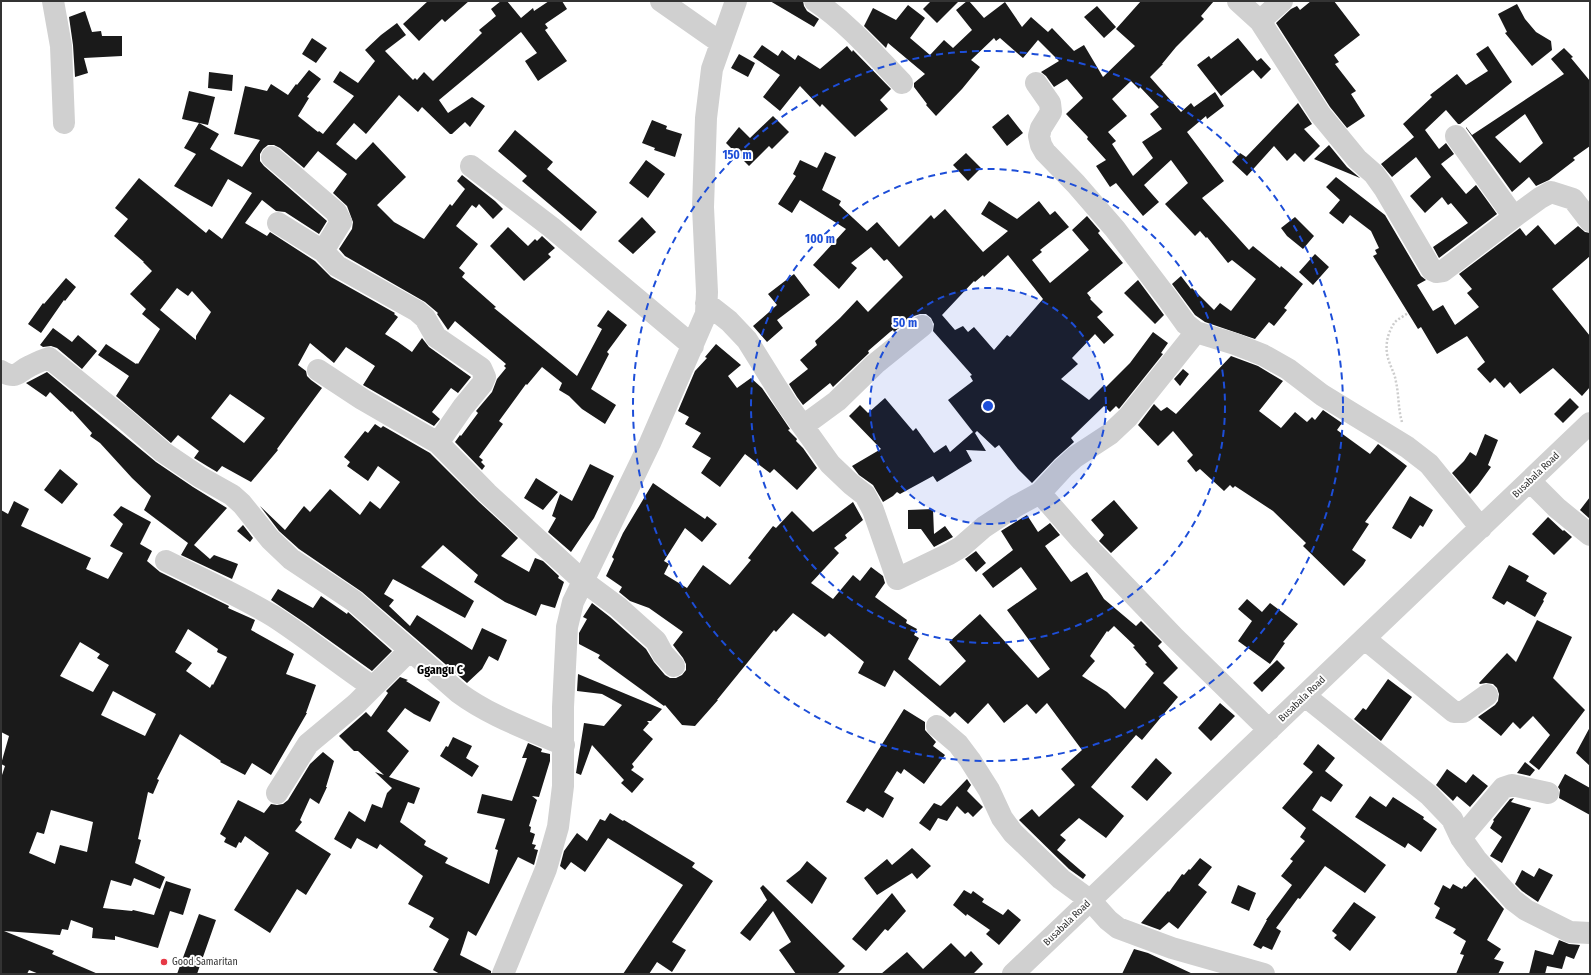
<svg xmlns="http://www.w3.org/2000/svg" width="1591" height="975" viewBox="0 0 1591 975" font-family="'Fira Sans Condensed',sans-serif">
  <rect width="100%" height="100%" fill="#fff"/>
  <!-- building -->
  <path fill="#1a1a1a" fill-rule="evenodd" d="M428,1H469L445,22L442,19L419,41L403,24Z
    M501,1H507L521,18L533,8L534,11L549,1H562L567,9L545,24L548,28L545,30L567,61L538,81L525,61L537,53L521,32L439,100L448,113L472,97L485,106L470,127L465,122L452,134H450L422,107L418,112L399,95L366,134L354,123L336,144L356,160L373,142L406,177L377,205L394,222L424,239L450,204L452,206L465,189L457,181L462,175L495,201L503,209L493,219L479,204L476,208L472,205L456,226L478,244L459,268L465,273L462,277L496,307L494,308L577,376L602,329L597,326L608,310L627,325L607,352L609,354L591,389L616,405L605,424L582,409L569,396L559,390L562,383L542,367L527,385L526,384L499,421L503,424L479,457L483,460L481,462L485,466L482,470L455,442L460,435L461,436L478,413L476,411L492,392L497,379L506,368L504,366L506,364L455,321L448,330L437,314L438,313L425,302L345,256L339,249L352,229L353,222L347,206L333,193L347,174L318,151L304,168L280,148L274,145H268L263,149L260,154V161L264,166L327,221L319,234L285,212L276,211L262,200L245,223L267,236L270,232L315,261L331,277L395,313L394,314L398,317L385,334L398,342L412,352L422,338L429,347L471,377L458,393L451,388L432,412L440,419L434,426L363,385L375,366L346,347L334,363L310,343L298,365L306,371L307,376L311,380L322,388L277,449L278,450L251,482L222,466L217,472L207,466L194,458L199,451L178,435L171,443L116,396L129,376L98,355L106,344L136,364L137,363L138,364L160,329L142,314L146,309L130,294L152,271L143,262H144L114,236L128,219L115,208L139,178L206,233L209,229L222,239L252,193L228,179L212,207L174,186L196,154L184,148L199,123L219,134L210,149L242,167L260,140L234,134L245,86L267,91L271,84L288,95L296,84L297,85L309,70L321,79L307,97L309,98L298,116L318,132L319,131L323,134L354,96L333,82L340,71L358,83L375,61L365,50L381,35L397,23L406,35L385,51L413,80L415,78L417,80L424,72L433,81L482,33L479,30L496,16L491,9ZM177,288L188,296L192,291L211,312L196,336V340L160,310ZM230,394L265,418L244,443L211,418Z
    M770,1H803L804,6L807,11L819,19L814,27Z
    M931,1H959L937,23L923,9Z
    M967,1H969L984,18L1005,2L1022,27L1031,17L1048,32L1052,28L1074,51L1084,45L1103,77L1135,46L1116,29L1141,1H1214L1201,16L1204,19L1176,47L1162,64H1163L1150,77L1181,112L1191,103L1194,107L1215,92L1224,106L1207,119L1206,116L1187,132L1224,181L1202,198L1249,250L1253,246L1280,268L1281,266L1303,284L1284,308L1287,310L1274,326L1269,322L1255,339L1205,322L1195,315L1172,284L1181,276L1191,289L1192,288L1214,310L1220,303L1231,311L1256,279L1232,260L1228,263L1207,237L1206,238L1200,231L1195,236L1165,204L1188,183L1171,160L1144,185L1159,202L1143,216L1116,183L1110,187L1096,166L1106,160L1087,139L1088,137L1066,114L1083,98L1067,79L1054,87L1046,76L1041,72L1059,61L1038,40L1023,58L1000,38L996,41L994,38L971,60L980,67L962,89L936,116L926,105L927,104L914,87V83L925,74L888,43L886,48L864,26L873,8L896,20L908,5L925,18L910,38L930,55L944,40L953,48L972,30L956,10ZM1131,81L1139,89L1140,87L1159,107L1150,114L1162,129L1142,142L1153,158L1133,176L1112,144L1116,141L1108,132L1127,116L1112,99Z
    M1311,1H1334L1360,35L1334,55L1339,62L1335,64L1356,91L1351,94L1365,116L1347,128L1330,107L1276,23L1291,9L1297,6L1300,10Z
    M1517,4L1525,19L1536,32L1551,41L1552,50L1532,66L1505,33L1507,32L1498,14Z
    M1097,6L1116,27L1104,38L1084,17Z
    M85,11L92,32L101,31L102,36H122V56L84,58L88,73L75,77L73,45L69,17Z
    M312,38L327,48L316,63L302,54Z
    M1238,38L1257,61L1261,58L1271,69L1261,79L1253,70L1221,96L1197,65L1209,56L1211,59Z
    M762,45L778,56L782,50L795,60L798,55L820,69L847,46L852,52L853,50L891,89L880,100L888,109L855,137L822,104L820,107L800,86L780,111L763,97L780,75L753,57Z
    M1488,46L1512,82L1460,124H1458L1446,110L1425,130L1439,149L1446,143L1454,154L1441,164L1466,194L1476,185L1497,214L1439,258L1433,247L1468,223L1451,203L1448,205L1442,197L1425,213L1410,196L1431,177L1416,157L1392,177L1381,164L1414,137L1403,124L1432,97L1430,95L1457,74L1466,85L1488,71L1476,54Z
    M1564,48L1573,57L1571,58L1590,81V146L1573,158L1575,160L1549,180L1536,186L1529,177L1512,192L1466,128V127L1472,135L1564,74L1551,59ZM1525,114L1543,143L1520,163L1495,137Z
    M739,54L755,63L748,77L731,68Z
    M209,72L233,75L232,91L208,88Z
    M189,91L215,97L208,125L182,119Z
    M1298,103L1312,124L1304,129L1320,146L1304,162L1295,153L1287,161L1274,146L1247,176L1232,162L1240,153L1246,157Z
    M1008,114L1023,133L1007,146L992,127Z
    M773,116L789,132L772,149L769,146L749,166L726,143L739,127L750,138Z
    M652,120L667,126L666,129L682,134L675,157L654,150L655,148L642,143Z
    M515,130L553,162L547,169L597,212L581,231L522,181L527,176L498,151Z
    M1329,145L1347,167L1360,178L1314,159Z
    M825,152L836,157L822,190L841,201L839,205L867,231L877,222L899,247L931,215L934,219L945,209L983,252L1008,231L981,214L989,201L1017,219L1039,201L1050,215L1055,211L1069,227L1040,250L1042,252L1032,260L1050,283L1089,250L1072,230L1087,216L1100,231L1098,233L1123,263L1087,293L1091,298L1090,299L1103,312L1097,317L1114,335L1104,344L1095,334L1072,358L1078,364L1061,379L1089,400L1104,385L1106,387L1130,363L1153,332L1168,343L1161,353L1163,354L1119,409L1116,406L1110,412L1104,406L1071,438L1074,442L1055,459L1032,483L1018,469L999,445L995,448L977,431L975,433L986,451L966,450L972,461L937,482L933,476L900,494L897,492L893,496L883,502L873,485L859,475L852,466L881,449L849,416L860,405L868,413L885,398L913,431L916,428L934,453L946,445L950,452L973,432L948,400L973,381L970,376L972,375L933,331L934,324L931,318L926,314H920L914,316L894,332L893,330L890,332L868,351L869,353L833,387L830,383L803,405L797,397L789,384L808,369L800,360L817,345L815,341L840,318L857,300L868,312L903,277L887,259L884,261L871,247L851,263L857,268L839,289L813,265L846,229L800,200L792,213L778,204L796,176L793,174L800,160L817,168ZM1008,255L1043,299L1010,337L1007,335L994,350L974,327L968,332L963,326L955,330L942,315L974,281L975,282L983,275L984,277Z
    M966,153L981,168L968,181L953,165Z
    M646,160L665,174L648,198L629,183Z
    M1336,177L1385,215L1421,276L1426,280L1417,285L1433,311L1443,305L1455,325L1479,307L1467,293L1472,289L1459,274L1520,228L1526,236L1538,225L1555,245L1578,226L1585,232L1590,233V256L1552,289L1590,336V387L1582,396L1553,368L1520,394L1510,382L1504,388L1495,378L1490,383L1477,369L1485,362L1467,336L1437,354L1421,327L1418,329L1373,256L1377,254L1375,250L1379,248L1371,231L1350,215L1343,224L1329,213L1340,200L1326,187Z
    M642,217L656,232L633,254L618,241Z
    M1295,217L1314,236L1303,249L1287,236L1281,228Z
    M508,227L528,246L535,239L537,241L542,236L555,248L548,254L551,257L524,281L490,246Z
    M1315,254L1329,267L1313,285L1299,272Z
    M794,274L810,295L777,320L783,328L767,342L753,326L777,305L768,294Z
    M66,278L76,287L65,301L64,300L41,333L28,324L43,303L44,304Z
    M1138,280L1164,315L1155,324L1124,293Z
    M53,328L72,342L78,335L97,351L82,369L57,348L51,346L43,347L40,345Z
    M716,344L741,365L728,376L737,388L751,378L762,388L790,429L788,430L797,439L796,441L803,448L817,468L797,490L774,469L770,473L745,454L720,487L701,473L711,458L692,447L701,433L685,424L689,417L678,411L695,371L707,358L705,357Z
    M1231,356L1258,366L1283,381L1259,411L1281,428L1295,412L1307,422L1312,417L1315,420L1323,410L1342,423L1337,430L1370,454L1378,444L1407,466L1365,522L1369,524L1352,550L1366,560L1363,565L1344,586L1303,546L1306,543L1273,511L1235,486L1233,488L1230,485L1224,491L1200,469L1196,472L1187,461L1193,455L1173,431L1158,446L1138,425L1154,404L1161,411L1167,407L1176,414Z
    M1183,369L1189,374L1180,386L1174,379Z
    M47,372L156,462L193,487L227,508L194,545L210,559L214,555L238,564L232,579L181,555L188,543L144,510L151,496L132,478L100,443L90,436L92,433L72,411L71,412L50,392L46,397L26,383Z
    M1570,398L1579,407L1563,423L1554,414Z
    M375,424L381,428L383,426L430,453L479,502L518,538L501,556L529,572L535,558L543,561L559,576L558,578L564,582L555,608L541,604L536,616L505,602L474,582L478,575L443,545L421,567L474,601L465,618L393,579L384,594L394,600L389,606L410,626L417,615L472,650L482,628L507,640L498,661L489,656L482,669L467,683L362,592L299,549L279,531L260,506L285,530L304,506L310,512L330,489L360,515L370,501L380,509L400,482L378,466L368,481L347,466L350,462L344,457L365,431L368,433Z
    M1485,434L1498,440L1488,465L1491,467L1478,485L1470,494L1452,473L1464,461L1470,452L1476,456Z
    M590,464L614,476L594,518L571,552L548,532L556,518L552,516L560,494L572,501Z
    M60,469L78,484L62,504L44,490Z
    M536,478L558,492L543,510L524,498Z
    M653,483L705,519L707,516L717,524L702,542L685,528L664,561L669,564L664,574L687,588L703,565L730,585L751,560L748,558L773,526L776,528L792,511L813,532L853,502L863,520L845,535L847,538L834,548L839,553L811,583L833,599L853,575L860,581L871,567L883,576L885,583L875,597L907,620L906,623L917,629L914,635L919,638L908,659L940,686L966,661L949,642L980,614L1038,678L1050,669L1007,610L1037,589L1021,567L993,588L982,574L1013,550L1001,531L1027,515L1038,532L1050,523L1060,535L1045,546L1071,582L1087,572L1104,599L1136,626L1141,621L1162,642L1158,646L1178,668L1163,683L1178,697L1142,740L1136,735L1091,787L1124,816L1106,838L1079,818L1060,835L1066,840L1057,850L1086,875L1083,879L1069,869L1019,820L1032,809L1039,817L1075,785L1061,769L1082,750L1047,703L1036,714L1027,704L1004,723L988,703L968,724L955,712L950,717L894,670L885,687L858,673L864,662L829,633L825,637L793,613L776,632L774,630L717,700H718L695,726L682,725L665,705L664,706L598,658L600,655L579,644V633L587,619L583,617L592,603L610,617L646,649L654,662L665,675L670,678H676L682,675L686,670V664L683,658L673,645L683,632L649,608L630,601L619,592L622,587L606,576L614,559L612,557L623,533ZM1114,626L1135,646L1133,647L1147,663L1145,664L1154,673L1125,709L1107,692L1082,676L1095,661L1090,656L1107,631L1108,632Z
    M1410,496L1433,510L1423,527L1420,525L1411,539L1392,528Z
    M1590,497V519L1580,510Z
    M1114,500L1138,528L1111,553L1099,541L1104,535L1091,520Z
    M14,501L29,509L21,526L91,558L86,569L108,579L123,553L110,546L123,524L113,515L121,506L151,522L140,544L152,551L147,561L160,572L229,606L228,608L255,620L251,630L294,654L286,674L316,685L306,713H307L271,775L252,763L245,775L220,762L221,761L180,734L157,779L159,780L153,794L148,792L138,839L141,840L135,863L165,877L160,889L134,878L131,886L111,880L103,908L132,911L133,910L154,915L166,881L191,889L183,915L170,911L158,948L115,936V940L92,938L93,928L71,920L68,930L62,929L60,935L4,931L54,951L52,954L98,974H39L29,970L27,974H1V778L5,766L1,764L9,736L1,732V510L8,514ZM188,629L218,649L217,652L227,657L213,685L212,684L210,688L186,671L192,663L175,652ZM80,642L100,654L97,658L109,665L93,692L60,676ZM113,691L156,714L145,736L101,715ZM51,810L93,822L87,852L60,845L55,864L29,853L37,832L44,834Z
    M933,509L934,534L945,526L953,537L934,547L921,529H908V510Z
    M1548,517L1563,531L1564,530L1572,537L1554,555L1532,534Z
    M243,525L253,538L250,542L237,531Z
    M976,551L986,563L976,572L965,559Z
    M1509,565L1529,576L1526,581L1547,593L1543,600L1544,601L1535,617L1507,601L1504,605L1492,598Z
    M278,589L313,608L321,596L347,614L348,612L392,651L372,671L305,623L271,600Z
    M1247,599L1262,612L1270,603L1298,624L1283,642L1285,643L1270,664L1238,641L1252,621L1238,609Z
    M1537,620L1572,637L1553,678L1585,710L1539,770L1529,762L1550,735L1533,716L1520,729L1513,722L1501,736L1478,717L1495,705L1498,701L1499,694L1497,688L1493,684L1486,683L1480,684L1479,683L1507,653L1516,662Z
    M1277,660L1285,668L1262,692L1253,683Z
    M578,674L662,709L651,721H647L649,723L643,730L653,739L632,764L634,767L631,770L644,779L632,793L621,783L624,780L592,745L581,775L576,773L584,723L604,726L622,705L602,694L577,691Z
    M400,677L408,680L406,681L440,702L430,722L414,714L405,708L387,731L409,751L389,777L420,788L414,804L408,802L400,822L426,841L424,845L448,858L445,863L489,884L498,850L495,849L505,819L477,813L482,794L512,801L527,758H522L528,743L542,749L541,752L550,754V761L539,797L532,796L537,800L529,826L531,827L530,832L535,834L532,844L536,845L534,849L538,850L534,865L518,857L476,936L468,931L460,955L491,971V974H440L433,970L449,939L429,927L434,918L408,904L423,876L380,844L377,849L357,838L351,849L334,839L349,811L365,822L372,804L382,808L387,793L392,788L375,772L384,775L358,751H354L339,736L366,712L371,717L388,693L386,691Z
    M1388,679L1412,697L1381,741L1354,719L1363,708L1366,710Z
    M1220,703L1235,716L1211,741L1198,728Z
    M904,709L925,722V730L936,742L933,746L945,755L924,784L904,769L901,774L897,771L884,792L894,798L883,818L867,808L864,812L846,802Z
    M1590,727V766L1576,753Z
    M453,737L472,746L466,758L479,766L472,777L440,756L446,746L448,747Z
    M1318,744L1335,758L1325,771L1343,785L1331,802L1321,796L1312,810L1386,865L1365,893L1325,866L1300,899L1298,898L1276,928L1281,931L1272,950L1263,946L1261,949L1253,945L1267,920H1266L1292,885L1281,876L1293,861L1290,859L1305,841L1300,837L1306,828L1282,808L1313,772L1303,764Z
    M323,752L334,761L326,787H327L319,804L310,798L300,820L302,822L295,831L331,854L306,895L297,889L270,933L234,910L269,853L245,836L241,843L239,842L236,848L224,842L226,838L220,834L238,800L264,813L271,804L277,805L283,804L288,800L310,764Z
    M1156,758L1172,773L1147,801L1131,787Z
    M1525,762L1535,770L1530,776L1517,773Z
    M1447,769L1466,783L1473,774L1488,786L1470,807L1457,796L1453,801L1436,785Z
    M1565,774L1590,788V815L1559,798L1560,790L1558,787Z
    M967,779L971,785L967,791L983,807L973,817L968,812L965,814L957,806L947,821L938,818L930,831L919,823L934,803L941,806Z
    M1370,796L1386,807L1393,797L1424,817L1423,819L1437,829L1421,852L1408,843L1405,848L1355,817Z
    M1514,798L1511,802L1531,808L1502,863L1490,856L1502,837L1490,828L1494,821L1493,820L1510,799Z
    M610,813L623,821L624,820L695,863L692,867L713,881L672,942L686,950L672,972L657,962L649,974H623L683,885L608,838L585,872L571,862L565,870L560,866L564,851L577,833L587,841L600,819L605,821Z
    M912,848L931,866L917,879L912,873L877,895L864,878L887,859L892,865Z
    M1200,858L1212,867L1198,885L1207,892L1178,929L1169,922L1160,930L1141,923L1168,891L1169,892L1182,874L1184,875L1189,869L1190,870Z
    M807,861L827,878L812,904L786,881L800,870Z
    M1539,868L1553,875L1538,902L1522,891L1515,884L1522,870L1534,877Z
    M1475,877L1504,909L1487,940L1501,949L1494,959L1504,962L1498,974H1456L1464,955L1460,954L1466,941L1453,933L1456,929L1435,918L1440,908L1434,904L1443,885L1450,889L1453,884L1462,889L1464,886L1466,887Z
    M763,885L845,966L837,974H796L779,950L791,942L773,911L750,941L740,933L767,900L760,888Z
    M1238,885L1256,893L1249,911L1231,903Z
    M964,890L971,894L973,891L984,899L982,902L1003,915L1008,909L1021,920L999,945L986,934L990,930L967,914L966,916L953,905Z
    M892,893L906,911L888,931L885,929L866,951L852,939Z
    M1354,902L1376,917L1350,951L1334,938L1337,935L1332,931Z
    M199,914L216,920L197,974H177Z
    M1559,940L1569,944L1580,945L1574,959L1566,956L1562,969L1547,966L1545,974H1529L1535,950L1553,955Z
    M951,943L965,957L971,951L983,964L973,974H881L907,952L923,969Z
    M1134,949L1148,953L1193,974H1122Z"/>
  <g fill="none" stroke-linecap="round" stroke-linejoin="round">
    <!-- path -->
    <path stroke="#cdcdcd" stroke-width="2.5" stroke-dasharray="2 2" stroke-linecap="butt" d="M1402,422C1398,409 1399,395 1396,382C1395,374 1391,368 1389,361C1384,348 1387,333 1395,322C1398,319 1404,316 1408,313"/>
    <!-- minor -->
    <path stroke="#d0d0d0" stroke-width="22" d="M53,1L61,46L64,123
      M661,1L721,43
      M815,1C849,24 874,54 902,83
      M1238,1L1260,21L1320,114L1357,159L1374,174L1384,188L1432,270L1436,272L1443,271L1514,217L1540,198L1551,192L1573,199L1590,221
      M1260,21L1282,1
      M1036,83L1050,103L1051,112L1041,128L1039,136L1041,145L1045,152L1076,184L1115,229L1168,299L1186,324L1196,332L1235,344L1263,355L1288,369L1322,395L1407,447L1429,464L1481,528
      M1456,136L1514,217
      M272,157L336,212L341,222L323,251
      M471,166L551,227L693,346
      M278,223L323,251L337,266L417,311L425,318L436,337L481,368L485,377L482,384L463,407L438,443
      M706,303L729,321L747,340L787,404L830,464L851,484L865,495L873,510L897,579L949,554L961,547L984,527L1016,506L1040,493L1063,468L1075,457L1110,434L1128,417L1196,332
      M318,370L362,399L438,443L487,493L583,581L618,607L656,641L663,654L674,666
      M1,371C17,380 17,372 30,366C36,363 42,360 49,358L126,420L163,452L200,477L232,495L242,504L270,539L291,559L354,601L459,693C490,716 528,729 564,745
      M803,426L837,401L875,364L922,326
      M1530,481L1557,508L1590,535
      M1040,493L1082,541L1174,637L1269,730
      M166,561C202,579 238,595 273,616C307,638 339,664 373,687
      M1365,639L1454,712H1463L1487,695
      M1305,696L1429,795L1452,819L1461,838L1476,859L1513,900L1526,910L1570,932L1590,933
      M937,726L958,744L970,760L989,790L1002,818L1013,833L1061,879L1091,901L1108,920L1118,928L1172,948L1264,974
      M277,793L308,744L356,704L410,650
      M1461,838L1503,788L1512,785L1548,793
      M503,974L546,869L558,827L563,786V707L567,627L573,602L650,443L706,314L707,292L703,207L706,118L712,69L736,1
      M1013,974L1590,423"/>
  </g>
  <!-- distance rings -->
  <circle cx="988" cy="406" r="118" fill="#1d4ed8" fill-opacity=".12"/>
  <g fill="none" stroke="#1d4ed8" stroke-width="2" stroke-dasharray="7 5">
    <circle cx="988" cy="406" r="118"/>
    <circle cx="988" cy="406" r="237"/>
    <circle cx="988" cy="406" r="355"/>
  </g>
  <!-- markers -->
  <circle fill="#e63946" stroke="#fff" stroke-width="1.5" cx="164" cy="962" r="4"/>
  <g text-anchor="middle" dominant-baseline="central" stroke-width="4" stroke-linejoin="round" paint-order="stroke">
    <!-- street labels -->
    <g font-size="10" fill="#333" stroke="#fff">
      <text transform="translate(1536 475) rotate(-44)">Busabala Road</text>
      <text transform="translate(1302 699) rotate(-44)">Busabala Road</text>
      <text transform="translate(1067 923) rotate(-44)">Busabala Road</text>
    </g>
    <!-- poi labels -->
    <g font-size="10" fill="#333" stroke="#fff" text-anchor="start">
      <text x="172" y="962">Good Samaritan</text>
    </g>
    <!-- quarter labels -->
    <g font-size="12" font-weight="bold" fill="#000" stroke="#fff">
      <text x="440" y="670">Ggangu C</text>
    </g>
  </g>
  <circle cx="988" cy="406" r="6" fill="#1d4ed8" stroke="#fff" stroke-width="2"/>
  <g font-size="12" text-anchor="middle" font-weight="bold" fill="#1d4ed8" stroke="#fff" stroke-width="4" stroke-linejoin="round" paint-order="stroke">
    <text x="737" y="159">150 m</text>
    <text x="820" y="243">100 m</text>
    <text x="905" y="327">50 m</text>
  </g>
  <!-- border -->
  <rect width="1591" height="975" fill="none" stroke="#333333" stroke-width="4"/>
</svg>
